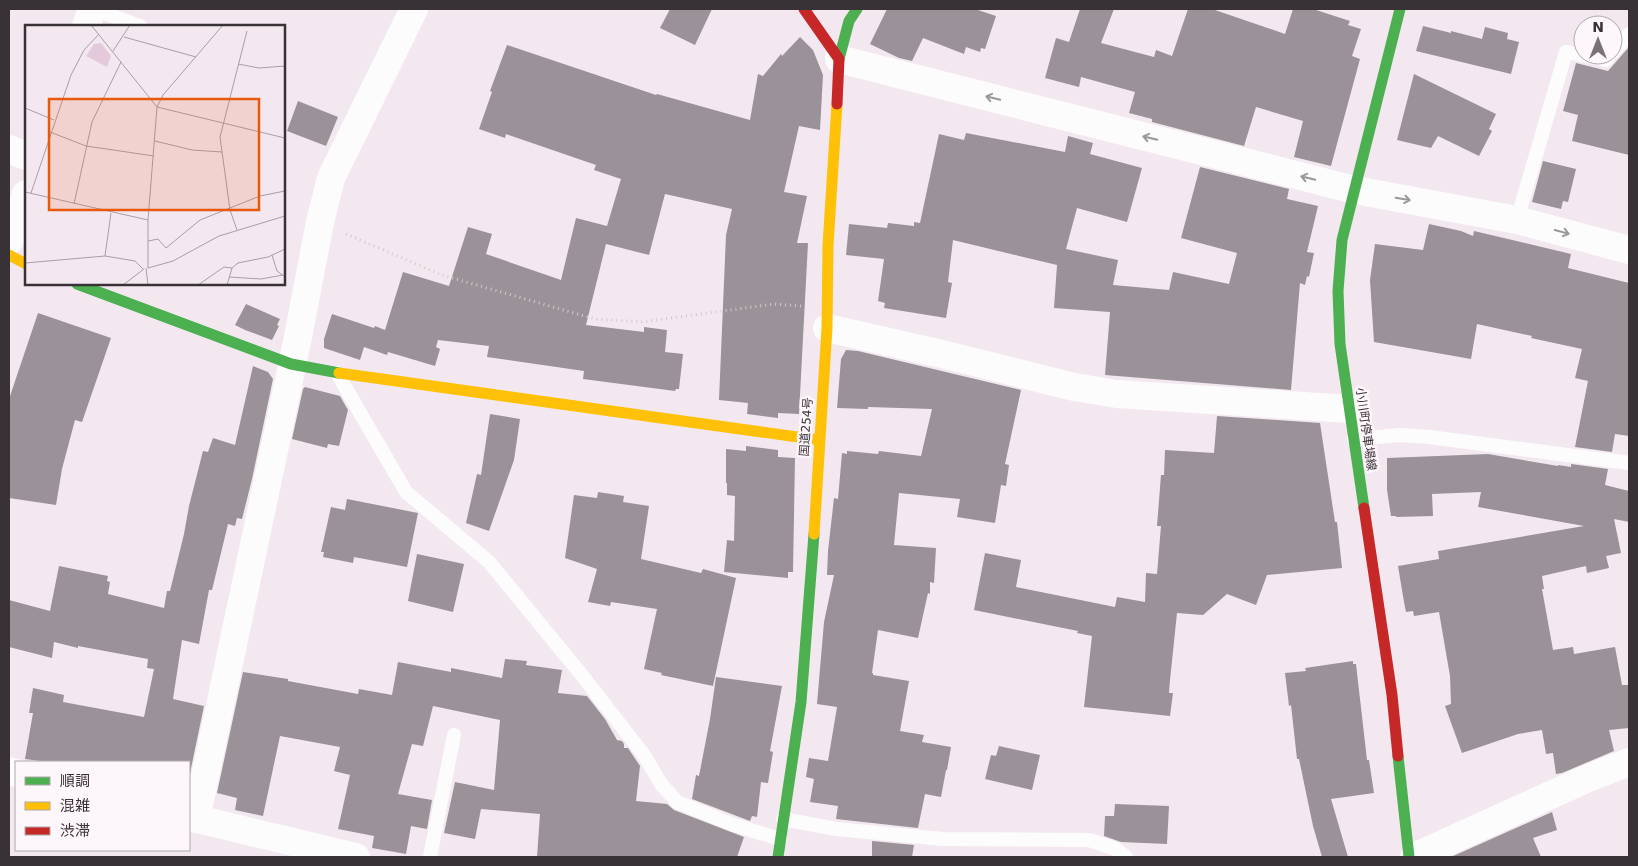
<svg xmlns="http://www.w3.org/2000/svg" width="1638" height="866" viewBox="0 0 1638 866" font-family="'DejaVu Sans','Noto Sans JP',sans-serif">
  <rect width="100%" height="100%" fill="#f3e8f0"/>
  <!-- building -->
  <path fill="#9a9298" d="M670,9H712L695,45L660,28Z
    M887,9H975L996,16L985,49L981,48L980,52L966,47L964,54L923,38L912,61L899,58L870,44Z
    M1080,9H1114L1101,43L1154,57L1156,50L1172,56L1188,9H1212L1285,34L1293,9H1313L1350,21L1348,25L1361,29L1352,56L1360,59L1331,166L1294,157L1303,121L1256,107L1244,146L1152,122V119L1129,113L1135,92L1081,77L1079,87L1045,78L1056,38L1069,42Z
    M1423,26L1451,33V31L1482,39L1485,27L1508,33L1507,39L1519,42L1511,74L1416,51Z
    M800,37L813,50L823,75L820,130L799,126L784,192L807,196L797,243H808L799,414L778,413V418L747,414L748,403L719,400L726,235L732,209L665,194L649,255L606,244L586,325L644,332V327L667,330L665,352L683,354L679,389H676L675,391L583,379L584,371L487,357L489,346L438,340L436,347L440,349L435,366L388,352L387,355L364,347L360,360L324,348V339L332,314L374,328L375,326L385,330L403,272L449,286L468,227L492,234L486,254L561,280L576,218L607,226L621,179L594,170L596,165L506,134L505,138L479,129L492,92L490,91L507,45L656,95L657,94L750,120L758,74L763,76L781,54L782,56Z
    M1629,47V155L1572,141L1578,115L1563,111L1576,63L1608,71Z
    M1414,74L1496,114L1489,129L1492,131L1479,156L1438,136L1431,148L1397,140Z
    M298,101L338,117L326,146L287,131Z
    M966,133L1065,152L1068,136L1093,143L1090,154L1142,168L1127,222L1077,208L1066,249L1118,260L1113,285L1169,290L1173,272L1229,284L1237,253L1181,238L1200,167L1289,189L1287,199L1318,206L1307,252L1314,253L1309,277L1307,276L1305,285L1300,283L1291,390L1105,375L1110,312L1054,308L1057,265L953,240L948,282L952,283L946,318L884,308L885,303L878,301L884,259L846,255L849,224L887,228L888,223L914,226V222L920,223L939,134L964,140Z
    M1543,161L1576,169L1568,202L1563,201L1561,209L1532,202Z
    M1429,224L1461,231L1473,236L1474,231L1571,254L1568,268L1629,283V436L1615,434L1612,452L1575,447L1588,381L1575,378L1582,349L1531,338L1532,336L1477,324L1471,359L1374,342L1370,280L1375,244L1423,250Z
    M246,304L280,319L277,325L279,326L272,340L245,330L235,325Z
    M38,313L111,338L82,422L75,420L62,469L56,505L9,498V399Z
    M846,350L858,351L1021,390L1005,464L1009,465L1006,486L1001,485L995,523L957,517L960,499L899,493L894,545L936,548L934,583L930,582V594L928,593L918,638L878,630L872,673H873V675L909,681L900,731L924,735L922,742L951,747L947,770H946L941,797L925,794L918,828L836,819L838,806L810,802L814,779L806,777L809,758L828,761L837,707L817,704L824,622L834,575H827L828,551L834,498L838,499L842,453L847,454V451L878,454L879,451L921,456L932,409L868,407V409L837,408L841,359Z
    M253,366L268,372L273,379L252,479L242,519L237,518L235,526L228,524L212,590H209L199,644L182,640L173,699L204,706L189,778V762H48L25,759L33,713H29L33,688L64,695L63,702L144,717L154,669L147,668L148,659L78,646V648L54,642L52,658L9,647V600L50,611L59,566L108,576L107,581L110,582L108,594L164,608L167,591H170L184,534L189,506L203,451L208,452L213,438L235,445Z
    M305,387L340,396L348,410L339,446L328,444L327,448L292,439L303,389Z
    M490,414L520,419L514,460L489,531L466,523L477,474L481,475Z
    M1217,416L1320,423L1335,522H1337L1342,568L1267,575L1256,605L1227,594L1203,615L1177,613L1170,680L1169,693H1173L1170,716L1084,707L1092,636L1077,633L1078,631L974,610L985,553L1021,560L1016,587L1115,607L1117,597L1145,602L1146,573L1157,574L1161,526H1157L1161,475H1164L1165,450L1214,453Z
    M746,446L778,450V457L795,458L793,572H788V578L724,572L727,540L734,541L735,496L727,495V483H726V449L746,451Z
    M1488,454L1558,466V465L1571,467V464L1608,469L1605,485L1629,491V522L1614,519L1621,553L1606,556L1609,568L1587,573L1586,566L1542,576L1544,589H1542L1553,650L1573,647L1574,654L1615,647L1622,685H1629V728L1609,730L1614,751L1562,773L1556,774L1553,753L1546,754L1542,730L1518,734L1462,753L1445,706L1451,704L1450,676L1439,612L1414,616L1413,611L1406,612L1404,602L1398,566L1439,559L1438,551L1584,526L1478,507L1481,492L1432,494L1433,516L1396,517V516H1391L1387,490V458Z
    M598,492L624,496L623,502L649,506L641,559L701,573L703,569L736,578L713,686L661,675L662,673L644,669L657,609L611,602L610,606L588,602L597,569L565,558L574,495L597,498Z
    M347,499L418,513L407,567L354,557L353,563L323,557L324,552H321L331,507L345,510Z
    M417,554L464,564L453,612L408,601Z
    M505,659L527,661L526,665L562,670L558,693L587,696L605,719L617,740L622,741L624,744V748H628L640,766L636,801L667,804L674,810L744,837L737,857H537L540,814L481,809L475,839L444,833L455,782L494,790L500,720L433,706L423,746L412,744L398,794L432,800L427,829L411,826L406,854L372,848L374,836L338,829L350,775L334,771L340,747L280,736L263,816L235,810L237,798L217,793L243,672L288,679V681L358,694L359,689L392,695L398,662L451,672V668L502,678Z
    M1353,661V664H1356L1367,760H1369L1374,793L1331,799L1348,857H1322L1313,826L1299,759H1297L1291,705L1289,706L1285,673L1306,671L1305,668Z
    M716,677L782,686L770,751L773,752L768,783L761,782L757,817L752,816L750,821L692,799L696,775L699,776L710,719Z
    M999,746L1040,755L1032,790L985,779L991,755L996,756Z
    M1115,804L1169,806L1167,844L1121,842L1104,836L1105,816H1114Z
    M1552,812L1557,830L1533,838L1541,857H1451Z
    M872,841L914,845L912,857H872Z"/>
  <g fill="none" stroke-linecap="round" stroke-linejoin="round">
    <!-- path -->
    <path stroke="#cecbcd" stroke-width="3" stroke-dasharray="1 4" stroke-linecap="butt" d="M346,234L442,275L595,319L642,322L774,304L801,306"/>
    <!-- lane -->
    <path stroke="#fdfcfd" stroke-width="14" d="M93,9L140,26
      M1613,52L1629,34
      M1517,220L1566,52L1606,60L1610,55
      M337,373L406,492L489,562L581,674L644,755L661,784L677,802L734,825L780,839
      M1354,439L1400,435L1429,437L1629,463
      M783,819L836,829L943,839L1089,840L1116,849L1126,857
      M430,857L454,735"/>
    <!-- street -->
    <path stroke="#fdfcfd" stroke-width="28" d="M86,26L92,9
      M839,59L1355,190L1517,220L1629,250
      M9,149L26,156
      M9,241L15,229L26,194
      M827,328L942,354L1074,387L1117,394L1350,409
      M9,771L16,773
      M189,817L356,857
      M196,819L297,342L320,222L331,178L414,9
      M1414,857L1586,779L1629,762"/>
    <!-- fast -->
    <path stroke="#4caf50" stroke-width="11" d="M839,59L849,21L857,9
      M77,284L291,364L339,373
      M1364,508L1340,344L1338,291L1342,240L1400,9
      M1398,756L1409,857
      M778,857L801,702L814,534"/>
    <!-- slow -->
    <path stroke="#ffc107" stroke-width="11" d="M9,255L26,264
      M339,373L819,440
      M814,534L827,328L828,245L837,104"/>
    <!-- jam -->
    <path stroke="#c62828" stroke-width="11" d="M804,9L839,59L837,104
      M1364,508L1392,695L1398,756"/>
  </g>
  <!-- one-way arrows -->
  <defs><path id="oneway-shaft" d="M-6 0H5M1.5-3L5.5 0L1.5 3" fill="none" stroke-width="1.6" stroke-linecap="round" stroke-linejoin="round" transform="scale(1.25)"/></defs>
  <g stroke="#9a969a">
    <use href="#oneway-shaft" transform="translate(993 98) rotate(-166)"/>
    <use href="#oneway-shaft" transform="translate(1150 138) rotate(-166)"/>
    <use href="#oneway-shaft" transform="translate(1308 178) rotate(-166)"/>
    <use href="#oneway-shaft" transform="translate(1403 199) rotate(10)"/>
    <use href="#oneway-shaft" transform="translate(1562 232) rotate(15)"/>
  </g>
  <g text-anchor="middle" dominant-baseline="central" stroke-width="5" stroke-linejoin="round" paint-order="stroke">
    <!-- street labels -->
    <g font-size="12" fill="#383136" stroke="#fdf6fb">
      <text transform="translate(806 427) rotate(-86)">国道254号</text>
      <text transform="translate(1366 429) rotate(82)">小川町停車場線</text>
    </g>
  </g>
  <!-- overview -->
  <g transform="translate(25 25)">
    <rect width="260" height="260" fill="#f3e8f0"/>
    <path d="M76,18L86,31L82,42L61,31L69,19Z" fill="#e2cadc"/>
    <path fill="none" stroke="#a89fa6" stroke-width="1" d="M66,0L132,82L123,195V243L148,236L194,211L260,191M198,0L138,70L132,82L260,113M99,12L171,32M88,26L105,0M213,39L234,43L260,41M0,83L29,95M25,107L61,121L129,131M130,116L167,125L197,127M0,167L123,195M6,168L46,50L59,25L74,9M49,179L67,97L96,37M212,205L205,185L195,112L222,6M123,216L133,214L141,223L175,195L235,171L260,166M247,230L252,246L259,251M80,231L86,188M0,238L80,231L110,236L118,244M121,243L123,260M204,252L236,254L258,250M98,260L119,244M173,260L199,242L207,243M202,260L207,243L213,238L243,232L260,224"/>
    <path fill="#e8590c" fill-opacity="0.15" stroke="#e8590c" stroke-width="2.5" d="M24,74H234V185H24Z"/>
    <rect width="260" height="260" fill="none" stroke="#383136" stroke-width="2.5"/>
  </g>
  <!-- border -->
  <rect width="1638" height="866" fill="none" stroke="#383136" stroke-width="20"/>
  <!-- legend -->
  <rect x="15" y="761" width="175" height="90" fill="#fdf6fb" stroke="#aea7ac"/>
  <rect x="25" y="777" width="25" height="8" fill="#4caf50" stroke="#aea7ac"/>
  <text x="60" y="786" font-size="15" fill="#383136">順調</text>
  <rect x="25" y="802" width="25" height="8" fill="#ffc107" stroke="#aea7ac"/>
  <text x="60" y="811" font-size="15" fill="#383136">混雑</text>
  <rect x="25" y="827" width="25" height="8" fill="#c62828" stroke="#aea7ac"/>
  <text x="60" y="836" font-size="15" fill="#383136">渋滞</text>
  <!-- north arrow -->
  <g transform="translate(1598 40)"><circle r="24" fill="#fdf6fb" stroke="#aea7ac"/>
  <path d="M0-4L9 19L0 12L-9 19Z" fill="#797177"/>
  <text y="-8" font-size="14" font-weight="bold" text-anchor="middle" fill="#383136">N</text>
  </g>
</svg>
